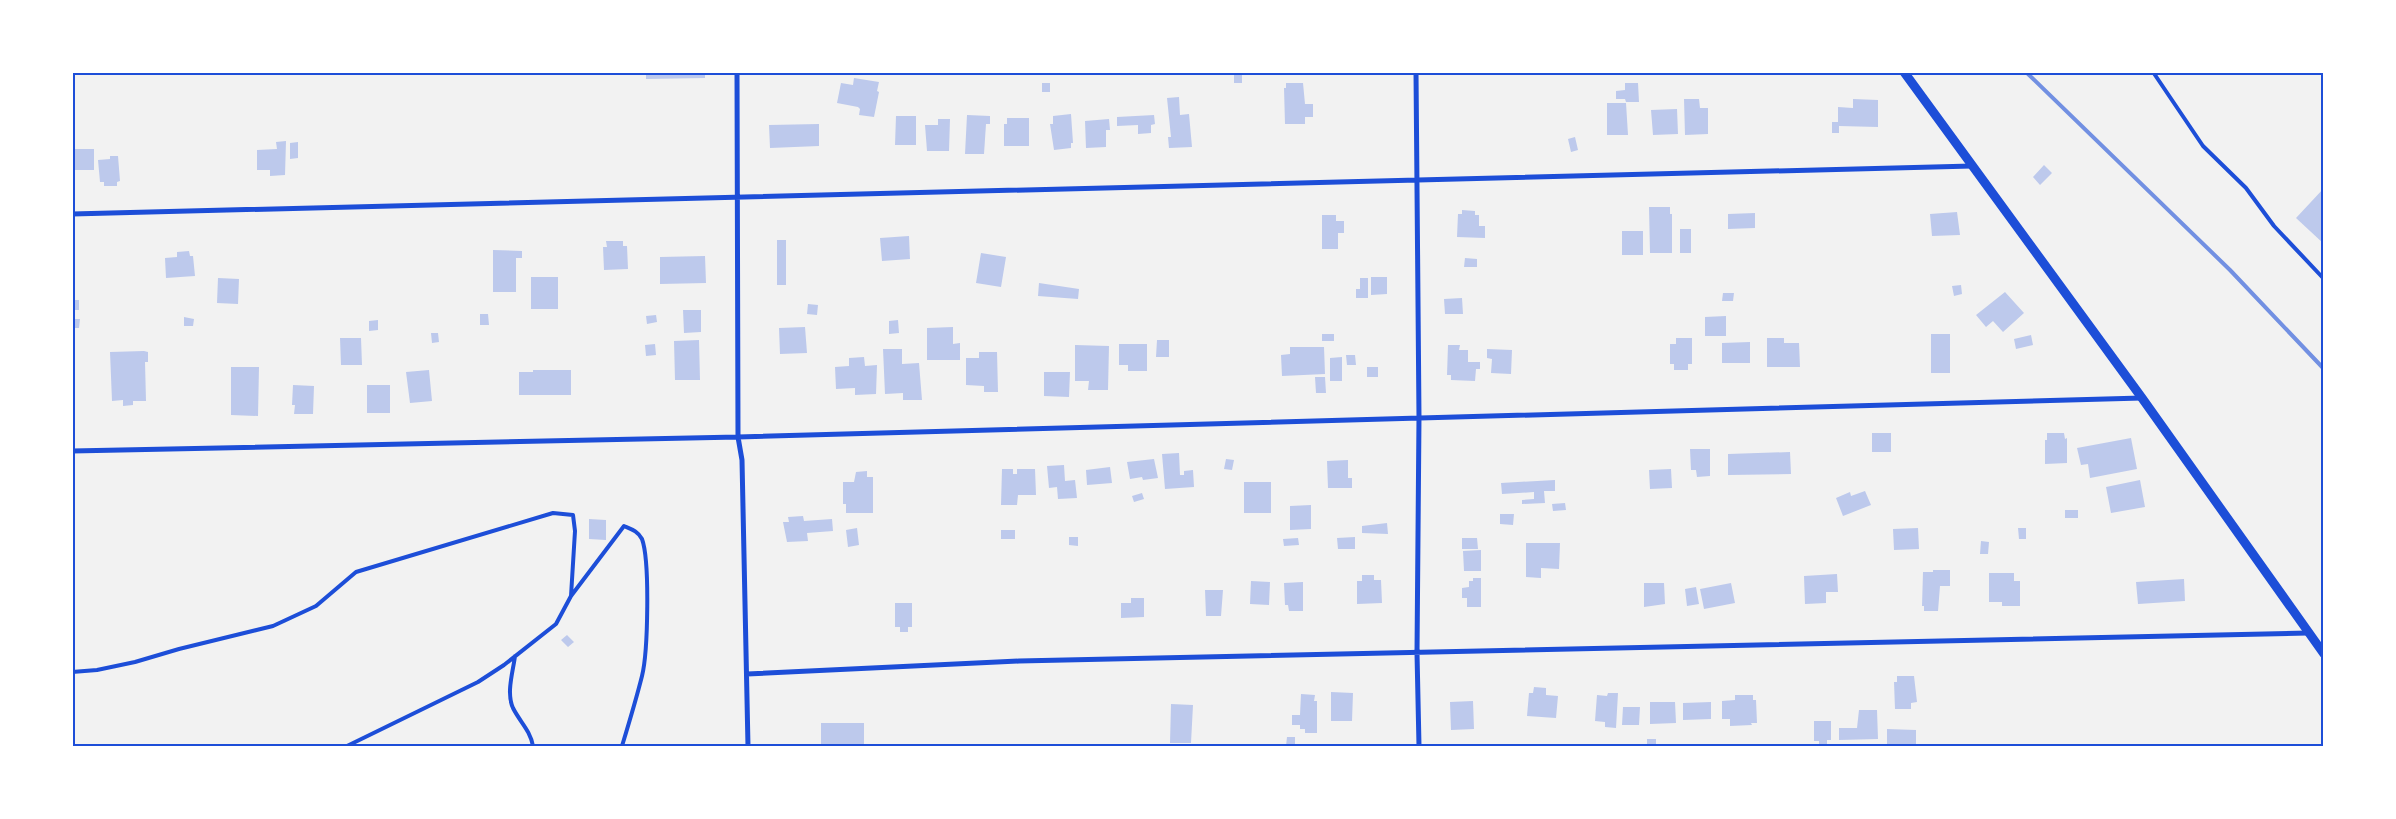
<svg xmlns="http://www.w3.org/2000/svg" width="2396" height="819" viewBox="0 0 2396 819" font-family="'Noto Sans',sans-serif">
  <rect width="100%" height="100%" fill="#f2f2f2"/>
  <!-- building -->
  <path fill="#bdc9ec" d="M646,72H705V78L646,79Z
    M1234,73H1242V83H1234Z
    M854,78L879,82L877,91L879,92L874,117L859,115L860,109L858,107L837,103L841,83L853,85Z
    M1042,83H1050V92H1042Z
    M1286,83H1303L1305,104H1313V117H1305V124H1285L1284,88H1286Z
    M1625,83H1638L1639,102H1626L1625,99H1616V91L1625,90Z
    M1179,97L1180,115L1189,114L1192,147L1169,148L1168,137H1171L1167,98Z
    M1684,99H1699L1700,108H1708V134L1685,135Z
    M1853,99L1878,100V127L1839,126V133H1832V122H1838V107L1853,108Z
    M1607,103H1626L1628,135H1607Z
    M1677,109L1678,134L1653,135L1651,110Z
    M1071,114L1073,143H1071V148L1054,150L1050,124H1053V116Z
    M967,115L990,116V124H986L984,154H965Z
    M1154,115L1155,124L1151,125V133L1138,134V125L1117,126V117Z
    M896,116H916V145H895Z
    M1007,118H1029V146H1004V124H1007Z
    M938,119H950L949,151H927L925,125H938Z
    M1109,119L1110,130H1106V147L1086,148L1085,121Z
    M819,124V146L770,148L769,125Z
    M1575,137L1578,150L1571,152L1568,139Z
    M286,141L285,175L270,176V170H257V150L277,149L276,142Z
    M298,142V158L290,159V143Z
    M75,149H94V170H75Z
    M110,156H118L120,181L117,182V186H104V182H100L98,160L110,159Z
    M2044,165L2052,173L2040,185L2033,177Z
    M2324,188V244L2296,218Z
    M1649,207H1670V214H1672V253H1650Z
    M1462,210L1475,211V215H1479V226H1485V238L1457,237L1458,214H1462Z
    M1957,212L1960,235L1932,236L1930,214Z
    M1755,213V228L1728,229V214Z
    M1322,215H1336V221H1344V233H1338V249H1322Z
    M1680,229H1691V253H1680Z
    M1622,231H1643V255H1622Z
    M909,236L910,259L882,261L880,238Z
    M777,240H786V285H777Z
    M606,241H623V246H627L628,269L604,270L603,247H607Z
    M493,250L522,251V258H516V292H493Z
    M189,251L190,256H193L195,276L166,278L165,258L177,257V252Z
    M981,253L1006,257L1001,287L976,283Z
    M705,256L706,283L660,284V257Z
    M1465,258L1477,259V267H1464Z
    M531,277H558V309H531Z
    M1371,277H1387V294L1371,295Z
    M218,278L239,279L238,304L217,303Z
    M1360,278H1368V298H1356V289H1360Z
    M1039,283L1079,289L1078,299L1038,296Z
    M1961,285L1962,294L1954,296L1952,286Z
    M2005,292L2024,313L2003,332L1993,321L1986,327L1976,315Z
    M1723,293H1734L1733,301H1722Z
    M1462,298L1463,314H1445L1444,299Z
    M72,300H79V310H72Z
    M808,304L818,305L817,315L807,314Z
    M683,310H701V332L684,333Z
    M480,314H488L489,325H480Z
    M656,315L657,322L647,324L646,316Z
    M1726,316V336H1705V317Z
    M184,317L194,319L193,326H184Z
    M72,319H80L79,328H72Z
    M378,320V330L369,331V321Z
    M898,320L899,333L889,334V321Z
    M805,327L807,353L780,354L779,328Z
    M953,327V344L960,343V360H927V328Z
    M431,333H438L439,342L432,343Z
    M1322,334H1334V341H1322Z
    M1931,334H1950V373H1931Z
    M2031,335L2033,345L2016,349L2014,339Z
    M340,338H361L362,365H341Z
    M1676,338H1692V364H1688V370H1674V364H1670V344H1676Z
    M1767,338H1784V343H1799L1800,367H1767Z
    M699,340L700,380H675L674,341Z
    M1157,340H1169V357H1156Z
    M1750,342V363H1722V343Z
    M655,344L656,355L646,356L645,345Z
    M1119,344H1147V371H1128V365H1119Z
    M1075,345L1109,346L1108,390H1088L1089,381H1075Z
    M1448,345H1460L1459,350H1468V362H1480V369H1476L1475,381L1451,380V375H1447Z
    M1290,347H1324L1325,374L1282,376L1281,355L1290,354Z
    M883,349H902V364L919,363L922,400H903V393L885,394Z
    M1487,349L1512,350L1511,374L1491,373L1492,359L1487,358Z
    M144,351L148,352V362H145L146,401H133V405L123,406V400L112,401L110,352Z
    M979,352H997L998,392H984V386L966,385V358H979Z
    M1346,355H1355L1356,365H1347Z
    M864,357L865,366L877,365L876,394L855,395V388L836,389L835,367L849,366V358Z
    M1342,357V381H1330V358Z
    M231,367H259L258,416L231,415Z
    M1367,367H1378V377H1367Z
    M429,370L432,401L410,403L406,372Z
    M533,370H571V395H519V372H533Z
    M1044,372H1070L1069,397L1044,396Z
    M1315,377H1325L1326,393H1316Z
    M293,385L314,386L313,414H294L295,405H292Z
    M367,385H390V413H367Z
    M1872,433H1891V452H1872Z
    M2047,433H2064L2065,439L2067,438V463L2045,464V440H2047Z
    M2131,438L2137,469L2090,478L2088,464L2081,465L2077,448Z
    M1690,449H1710V476L1697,477L1696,470H1691Z
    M1790,452L1791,474L1728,475V454Z
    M1179,453L1180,475H1184V471L1193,470L1194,487L1165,489L1162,454Z
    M1154,459L1158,478L1143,480L1142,477L1130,479L1127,462Z
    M1226,459L1234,460L1232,470L1224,469Z
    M1348,460V478H1352V488H1328L1327,461Z
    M1064,465L1065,481L1075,480L1077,498L1058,499L1057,487L1049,488L1047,466Z
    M1110,467L1112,483L1087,485L1086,470Z
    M1002,469H1013V474H1017V469H1035L1036,495H1018L1017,505H1001Z
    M1671,469L1672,488L1650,489L1649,470Z
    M867,471V477H873V513H846V504H843V482H854L856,472Z
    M1555,480V491H1544L1545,503L1522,504V500L1534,499V492L1502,494L1501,483Z
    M2140,480L2145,507L2111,513L2106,487Z
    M1244,482H1271V513H1244Z
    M1865,491L1871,505L1843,516L1836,498L1850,492L1851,496Z
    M1142,493L1144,499L1134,502L1132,496Z
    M1565,503L1566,510L1553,511L1552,504Z
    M1311,505V529L1290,530V506Z
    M2065,510H2078V518H2065Z
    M1500,514H1514L1513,525L1500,524Z
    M803,516L804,521L832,519L833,531L807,533L808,541L787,542L783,522H789L788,517Z
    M589,519L606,520V540L589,539Z
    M1387,523L1388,534L1362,533V526Z
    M857,528L859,545L848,547L846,530Z
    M1918,528L1919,549L1894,550L1893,529Z
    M2018,528H2026V539H2019Z
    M1001,530H1015V539H1001Z
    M1069,537H1078V546L1069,545Z
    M1355,537V549H1338L1337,538Z
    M1298,538L1299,545L1284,546L1283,539Z
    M1462,538H1477L1478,549H1462Z
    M1981,541L1989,542L1988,554H1980Z
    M1526,543H1560L1559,569L1541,568V578L1526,577Z
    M1481,550V571H1464L1463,551Z
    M1933,570H1950V586H1940L1938,611H1924V606H1922L1923,572H1933Z
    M1989,573H2014V581H2020V606H2002V602H1989Z
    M1837,574L1838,592H1826V603L1805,604L1804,576Z
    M1362,575H1374V580H1381L1382,603L1357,604V581H1362Z
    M1473,578H1481V607H1467V598H1462V588L1469,587V581H1473Z
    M2184,579L2185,601L2138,604L2136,582Z
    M1251,581L1270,582L1269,605L1250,604Z
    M1303,582V611H1289L1288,605H1285L1284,583Z
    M1644,583H1664L1665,604L1644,607Z
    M1731,583L1735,603L1704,609L1700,589Z
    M1696,587L1699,604L1687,606L1685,589Z
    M1205,590H1223L1221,616H1206Z
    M1131,598H1144V617L1121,618V603H1131Z
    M895,603H912V627H908V632H900V627H895Z
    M567,635L574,642L568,647L561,640Z
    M1897,676H1914L1917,702L1911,703V709H1895L1894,682H1897Z
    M1534,687L1546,688V695L1558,696L1556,718L1527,716L1529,693H1533Z
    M1331,692L1353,693L1352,721H1331Z
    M1608,693H1618L1616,728L1605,727V722L1595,721L1597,695L1607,696Z
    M1301,694L1315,695L1314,701H1317V733H1305V729H1300V725H1292V715H1300Z
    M1735,695H1753V700H1756L1757,723H1751L1752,725L1730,726V719H1722V701L1735,700Z
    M1473,701L1474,729L1451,730L1450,702Z
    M1650,702H1675L1676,723L1650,724Z
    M1711,702V719L1683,720V703Z
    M1171,704L1193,705L1191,743H1170Z
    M1623,707H1640L1639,725H1622Z
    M1859,710H1877L1878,739L1839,740V728H1857Z
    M1814,721H1831V740H1827V746H1819V741H1814Z
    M821,723H864V746H821Z
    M1887,729L1916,730V746H1887Z
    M1287,737H1295V746H1286Z
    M1647,739H1656V746H1647Z"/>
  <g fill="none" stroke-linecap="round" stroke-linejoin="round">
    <!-- service -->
    <path stroke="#1d4ed8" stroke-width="4" d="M2153,72L2203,146L2246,188L2274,226L2324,279
      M2323,72L2324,73
      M515,656C513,672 506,693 513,708C520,722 530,730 533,746
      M72,672L97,670L135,662L179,649L273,626L316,606L356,572L553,513L573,515L575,531L571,596
      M347,746L478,682L504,665L556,624L571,596L624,526C631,529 638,531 642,539C650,561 648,652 642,676C636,700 629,723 622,746"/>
    <!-- minor -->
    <path stroke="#1d4ed8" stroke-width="5" d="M737,72L738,437L742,460L748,746
      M1416,72L1419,417L1417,653L1419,746
      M72,214L1972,166
      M72,451L738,437L2142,398
      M747,674L1019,661L2308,633"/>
    <!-- tertiary -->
    <path stroke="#1d4ed8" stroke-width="9" d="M1904,72L2142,398L2324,654"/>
    <!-- rail -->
    <path stroke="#7290e2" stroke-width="4" d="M2026,72L2230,270L2324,369"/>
  </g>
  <!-- border -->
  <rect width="2396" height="819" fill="none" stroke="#ffffff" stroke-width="148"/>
  <rect x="74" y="74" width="2248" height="671" fill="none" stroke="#1d4ed8" stroke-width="2"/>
</svg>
